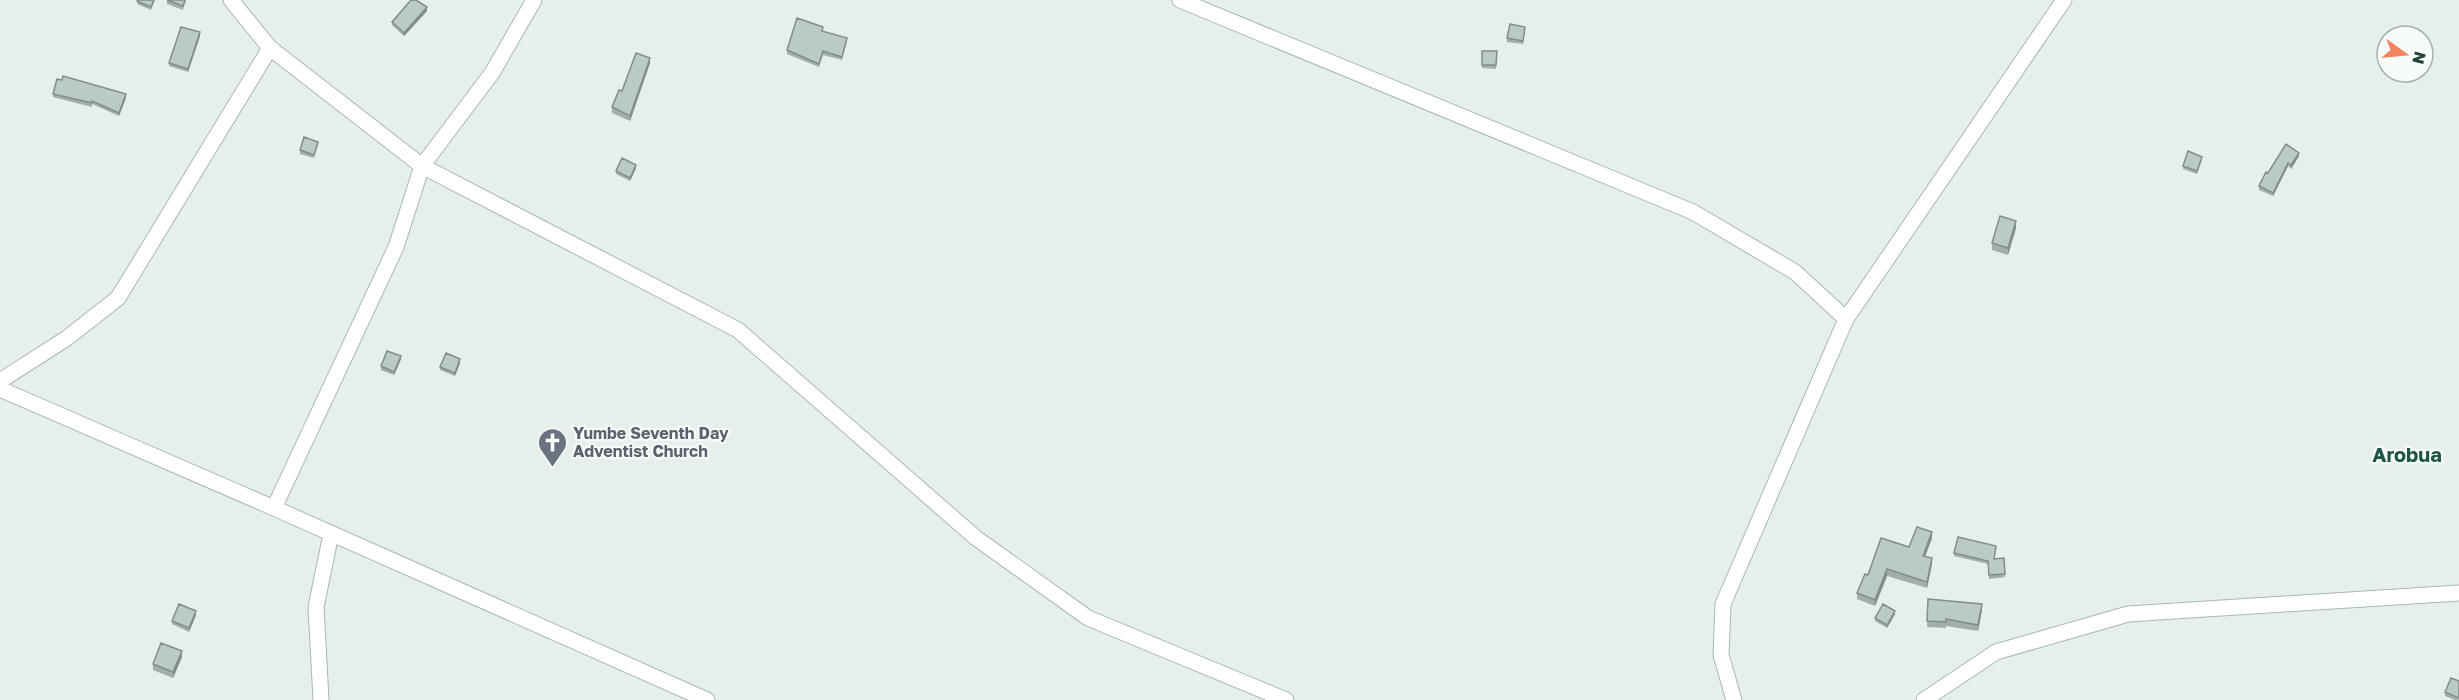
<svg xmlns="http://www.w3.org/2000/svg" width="2459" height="700" viewBox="0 0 2459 700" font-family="'Golos Text',sans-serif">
  <rect width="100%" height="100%" fill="#e6efeb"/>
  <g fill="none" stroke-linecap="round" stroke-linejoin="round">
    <defs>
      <path id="minor" d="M231,0L270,48L422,166L738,330L976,538L1088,618L1286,700
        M1180,0L1693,212L1795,272L1846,319
        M0,381L67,338L118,298L270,48
        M0,389L274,508L707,700
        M274,508L396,247L422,166L492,73L534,0
        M321,700L316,607L331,534
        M1734,700L1721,655L1723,604L1846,319L2064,0
        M1924,700L1996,652L2128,614L2459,593"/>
    </defs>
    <!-- minor casing -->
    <use href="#minor" stroke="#a8b8b2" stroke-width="17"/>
    <!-- minor -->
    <use href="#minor" stroke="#fff" stroke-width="15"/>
  </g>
  <!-- wall -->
  <path fill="#a1aea9" d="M138,0H155L151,10L137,4Z
    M167,0H186L183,10L167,4Z
    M427,11L404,36L392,25V22Z
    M1525,30L1523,44L1507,42V38Z
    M823,31L847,41L842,60L823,55L819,67L787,54V50Z
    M200,36L188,72L169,66V63Z
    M1482,51H1497L1496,69L1482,68Z
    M650,63L630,121L612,113V107L622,91Z
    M53,94L126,98L119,116L92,104V107L53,97Z
    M318,145L314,158L300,154V150Z
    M2299,156L2291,169L2288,166L2273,196L2259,190V186L2268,173Z
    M2202,160L2197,174L2183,169V166Z
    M636,168L630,181L616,174V171Z
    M2016,228L2008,255L1992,250V243Z
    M401,359L394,375L381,370V366Z
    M460,363L455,376L440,370V367Z
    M1932,538L1925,556L1932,564L1927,588L1887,576L1875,606L1857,599V593L1868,575L1909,547Z
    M1996,550L1994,559L2004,558L2005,577L1989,579L1988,564L1954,556V553Z
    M1928,599L1982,610L1978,631L1946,626V628L1927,627Z
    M1895,614L1887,628L1875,621V618Z
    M196,615L189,632L172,624V621Z
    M182,657L173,678L153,670V664Z
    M2459,681V700H2455L2445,696V692Z"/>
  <!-- shaded-wall -->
  <path fill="#838d89" d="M427,7V11L404,36V33Z
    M200,32V36L188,72V69Z
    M650,58V63L630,121V116Z
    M126,94V98L119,116V113Z
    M2299,153V156L2291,169V165Z
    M2288,163V166L2273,196V193Z
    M636,165V168L630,181V178Z
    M2016,221V228L2008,255V248Z
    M401,356V359L394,375V372Z
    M460,359V363L455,376V373Z
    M1932,532V538L1923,562V556Z
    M1932,558V564L1927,588V582Z
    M1887,569V576L1875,606V600Z
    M1982,604V610L1978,631V625Z
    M196,611V615L189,632V628Z
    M1895,611V614L1887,628V625Z
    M182,651V657L173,678V672Z"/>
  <!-- building -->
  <path fill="#bbcac4" stroke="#838d89" stroke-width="1.5" d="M138,0H154L151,7L137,1Z
    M167,0H185L183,6Z
    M411,0H416L427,7L404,33L392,22Z
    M797,18L823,27L822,31L847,38L842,57L823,51L819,64L787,50Z
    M1510,24L1525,27L1523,41L1507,38Z
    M181,27L200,32L188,69L169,63Z
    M1482,51H1497L1496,65H1482Z
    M636,53L650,58L630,116L612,107L619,90L622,91Z
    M63,76L126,94L119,113L92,101V103L53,94L57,79L62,80Z
    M304,137L318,142L314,155L300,150Z
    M2286,144L2299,153L2291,165L2288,163L2273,193L2259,186L2266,172L2268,173Z
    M2188,151L2202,157L2197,171L2183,166Z
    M622,158L636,165L630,178L616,171Z
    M2000,216L2016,221L2008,248L1992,243Z
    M387,351L401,356L394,372L381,366Z
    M446,353L460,359L455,373L440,367Z
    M1917,527L1932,532L1923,556L1932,558L1927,582L1887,569L1875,600L1857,593L1865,574L1868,575L1881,538L1909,547Z
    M1958,537L1996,546L1994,559L2004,558L2005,574L1989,575L1988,561L1954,553Z
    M1928,599L1982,604L1978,625L1946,619V622L1927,621Z
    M179,604L196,611L189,628L172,621Z
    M1883,604L1895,611L1887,625L1875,618Z
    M161,643L182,651L173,672L153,664Z
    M2451,678L2459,681V698L2445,692Z"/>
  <!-- icons -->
  <defs>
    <symbol id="church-pin" viewBox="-11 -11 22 30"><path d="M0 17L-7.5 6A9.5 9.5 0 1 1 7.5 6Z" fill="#6b7280" stroke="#f7fbf9"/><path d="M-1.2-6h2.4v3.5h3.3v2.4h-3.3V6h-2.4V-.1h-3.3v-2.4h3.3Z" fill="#fff"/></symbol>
  </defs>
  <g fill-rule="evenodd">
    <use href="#church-pin" x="536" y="426" width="33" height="45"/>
  </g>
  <g text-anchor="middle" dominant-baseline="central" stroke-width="4.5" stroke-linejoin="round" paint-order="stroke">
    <!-- worship labels -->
    <g font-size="16" font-weight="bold" fill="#5b616d" stroke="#f7fbf9" text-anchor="start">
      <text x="573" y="433">Yumbe Seventh Day<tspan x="573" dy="18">Adventist Church</tspan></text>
    </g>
    <!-- quarter labels -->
    <g font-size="20" font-weight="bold" fill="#1f5548" stroke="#f7fbf9">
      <text x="2407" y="454">Arobua</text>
    </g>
  </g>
  <!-- north arrow -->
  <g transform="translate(2405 54) rotate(105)"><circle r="28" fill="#f7fbf9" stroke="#a3b1ad" stroke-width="1.5"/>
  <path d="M0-4.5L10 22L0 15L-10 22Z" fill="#f4845f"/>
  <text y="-9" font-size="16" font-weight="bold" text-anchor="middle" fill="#24423a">N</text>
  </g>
</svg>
